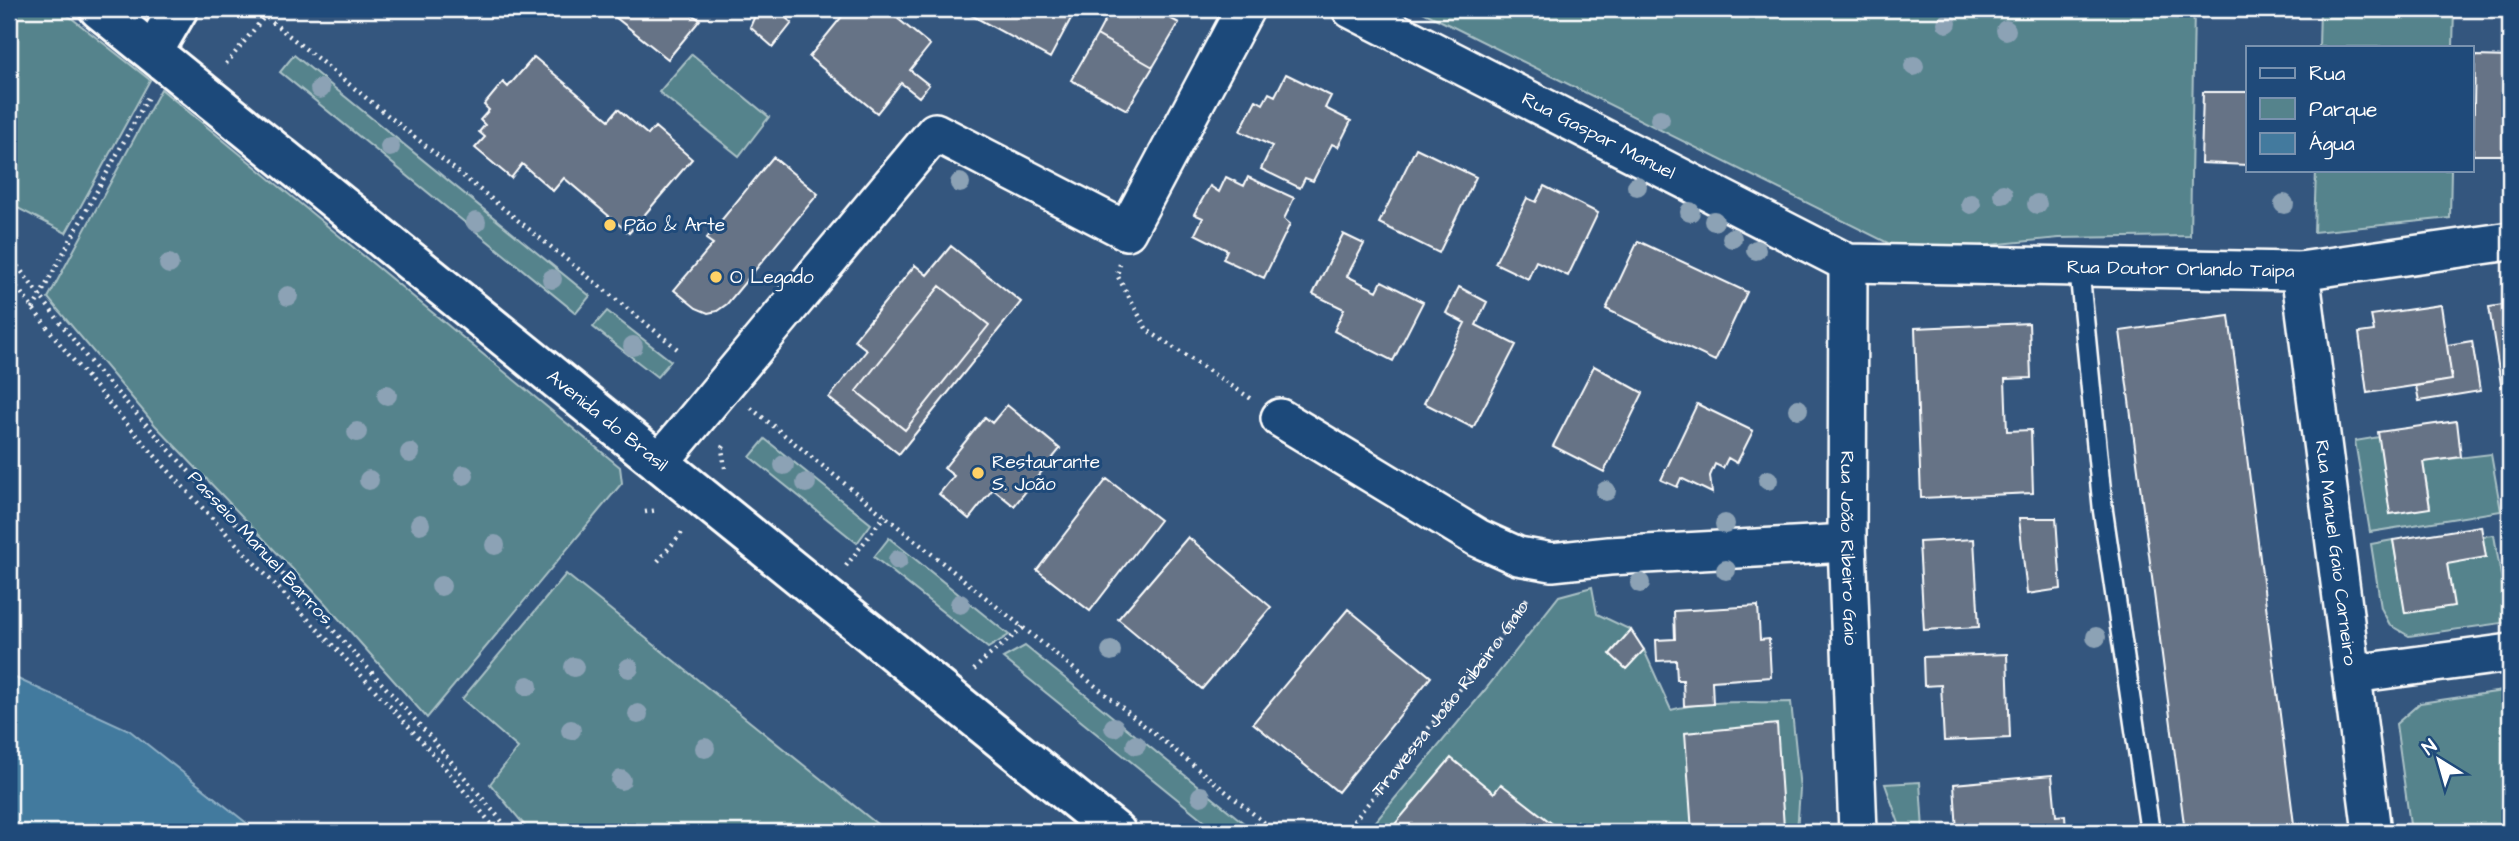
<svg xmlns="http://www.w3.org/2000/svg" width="2519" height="841" viewBox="0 0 2519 841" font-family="'Architects Daughter',sans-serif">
  <rect width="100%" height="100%" fill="#34567e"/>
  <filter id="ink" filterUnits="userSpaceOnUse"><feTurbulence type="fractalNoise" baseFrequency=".0143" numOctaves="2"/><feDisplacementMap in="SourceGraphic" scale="14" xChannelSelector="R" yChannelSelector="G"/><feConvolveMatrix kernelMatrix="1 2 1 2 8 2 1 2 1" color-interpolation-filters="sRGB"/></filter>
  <g filter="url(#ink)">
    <!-- green -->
    <path fill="#55838c" stroke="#aac1c6" stroke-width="2" d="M9,9H60L150,80L66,233L14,206L9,214Z
      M1417,9H2194L2190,236L2059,238L1908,253Z
      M2320,9H2454L2453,47H2319Z
      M692,54L769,117L739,156L659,92Z
      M294,55L590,296L576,313L280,72Z
      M161,89L620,467L622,483L427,718L323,601L155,425L48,298Z
      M2316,170H2451L2450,218L2314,232Z
      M607,311L671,361L657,377L593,327Z
      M2379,437L2430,507L2423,462L2491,454L2501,511L2370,532L2355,441Z
      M765,439L871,524L857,543L750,457Z
      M2494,535L2509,622L2409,636L2390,625L2381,608L2371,544L2393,540L2406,613L2453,606L2447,564L2483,536Z
      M889,538L1009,635L988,648L874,557Z
      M566,574L887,832H530L490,784L518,748L462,699Z
      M1592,587L1597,614L1631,630L1610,654L1626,668L1644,650L1671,710C1709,699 1752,703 1791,702L1800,789L1797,832H1367L1485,690L1559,596Z
      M1025,646L1255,832H1218L1003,658Z
      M2510,690V832H2411L2396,724L2420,703Z
      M1920,782L1923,830L1902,832L1885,784Z"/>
    <!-- water -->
    <path fill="#437a9e" stroke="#8eafc5" stroke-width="2" d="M9,675L129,730L258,832H9Z"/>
    <!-- building -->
    <path fill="#667386" stroke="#fff" stroke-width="2" d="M605,9H693L690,13L700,20L668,59Z
      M758,9H775L792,23L773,47L750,27Z
      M848,9H886L930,45L910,70L929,85L919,97L901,83L877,113L809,57Z
      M974,9H1076L1050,58L971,15Z
      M1111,9H1153L1179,23L1153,67L1097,35Z
      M1097,35L1153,67L1127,110L1071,80Z
      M2475,56L2510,57V155H2473Z
      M534,57L609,120L618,109L648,135L655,127L692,159L629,233L564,178L553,191L522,164L511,178L475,148L485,137L479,132L485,125L480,120L489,110L484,105L503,82L508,87Z
      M1286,74L1331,96L1325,108L1351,121L1338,147L1332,144L1313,181L1305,178L1300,188L1261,169L1272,146L1240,131L1256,100L1263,104L1269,93L1275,96Z
      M2203,92H2248V165L2201,163Z
      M1416,148L1476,177L1439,253L1379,223Z
      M773,157L818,194L727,304L717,311L708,313L696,308L674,290L713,244L706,239Z
      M1226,177L1244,186L1248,177L1294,198L1284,219L1290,224L1264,278L1223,259L1227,250L1195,234L1203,218L1194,214L1210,186L1219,192Z
      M1544,186L1598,213L1568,276L1536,261L1528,279L1495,263L1527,198L1536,202Z
      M1343,234L1364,244L1347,276L1377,291L1382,281L1423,302L1393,361L1334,331L1344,309L1313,294Z
      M1638,241L1747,292L1715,361L1606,309Z
      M951,246L1021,302L899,454L829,398L867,350L854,340L915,265L927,275Z
      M940,286L989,325L905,430L856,391Z
      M1459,287L1487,302L1476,325L1516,345L1473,428L1424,403L1465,323L1446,313Z
      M2510,304V390L2502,391L2489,307Z
      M2441,305L2452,380L2367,393L2359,333L2374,331L2371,315Z
      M2229,316L2295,832H2185L2120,331Z
      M2029,323L2031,378L2005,379L2007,431L2031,430L2033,493L1921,498L1915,328Z
      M2472,341L2480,391L2419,401L2416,386L2452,380L2447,345Z
      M1594,366L1643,393L1604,472L1553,446Z
      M1697,404L1753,431L1737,463L1728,458L1723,468L1715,464L1710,476L1712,493L1681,478L1677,487L1661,480Z
      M1007,405L1060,449L1014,506L993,489L969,519L939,494L954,476L944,468L985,417L992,423Z
      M2457,421L2461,457L2423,462L2430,508L2390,514L2378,432Z
      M1107,479L1160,520L1090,611L1037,570Z
      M2019,518H2056L2061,589L2027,594Z
      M2481,526L2486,557L2447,564L2454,606L2405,613L2393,540Z
      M1188,537L1271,607L1202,689L1118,619Z
      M1974,539L1979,627L1924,630L1919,542Z
      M1758,606L1760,640L1769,639L1771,677L1712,681L1713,704L1684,706L1683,680H1677L1676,660L1657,661L1656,640L1675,639L1674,611Z
      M1348,609L1431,677L1338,792L1253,723Z
      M1631,630L1644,650L1626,669L1610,654Z
      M2007,654L2010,738L1944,741L1941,685L1924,686L1923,657Z
      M1777,724L1784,827L1782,832H1692L1685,733Z
      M1451,758L1494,793L1501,784L1563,832H1405L1395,824Z
      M2052,775L2056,816L2065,815L2066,832H1973V830L1957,832L1954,784Z
      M1577,821L1590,832H1568Z"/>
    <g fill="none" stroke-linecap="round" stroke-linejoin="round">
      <defs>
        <path id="service" d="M2079,267L2103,511L2150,832"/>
        <g id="minor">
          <path id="s2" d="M1351,9L1848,263L2300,271L2510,241"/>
          <path id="s3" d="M1848,263L1847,543L1858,832"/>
          <path id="s4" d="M2300,271L2372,832"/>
          <path d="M1280,418L1478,538L1518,556L1552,562L1609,556L1847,543"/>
          <path d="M659,463L935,132L1127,231L1245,9"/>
          <path d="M2353,674L2510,653"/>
        </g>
        <path id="tertiary" d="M153,52L178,9"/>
        <g id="secondary">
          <path id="s5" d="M99,9L1116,832"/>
        </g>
      </defs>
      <!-- service casing -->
      <use href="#service" stroke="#fff" stroke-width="23"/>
      <!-- minor casing -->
      <use href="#minor" stroke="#fff" stroke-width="42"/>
      <!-- tertiary casing -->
      <use href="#tertiary" stroke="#fff" stroke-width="44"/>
      <!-- secondary casing -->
      <use href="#secondary" stroke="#fff" stroke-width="44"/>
      <!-- path -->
      <g stroke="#fff" stroke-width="4.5" stroke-dasharray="2 5" stroke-linecap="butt">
        <path d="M256,9L680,351"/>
        <path d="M226,64L265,16"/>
        <path d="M9,255L94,367L426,732L511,832"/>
        <path d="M1120,264L1117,275L1147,330L1250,398"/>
        <path d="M9,276C126,440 274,579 409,727C440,761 469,797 498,832"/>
        <path d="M33,309L149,95"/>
        <path d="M751,408L1276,832"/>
        <path d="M724,446L722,449L725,468"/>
        <path d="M645,512L658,510"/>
        <path d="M658,561L685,529"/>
        <path d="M846,566L885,515"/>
        <path d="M974,670C989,653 1008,643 1023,626"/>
        <path id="s1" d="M1345,832L1485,658L1529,596"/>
      </g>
      <!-- service -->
      <use href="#service" stroke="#1f4a7a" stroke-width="18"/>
      <!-- minor -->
      <use href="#minor" stroke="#1f4a7a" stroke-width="37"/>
      <!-- tertiary -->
      <use href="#tertiary" stroke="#1f4a7a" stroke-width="38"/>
      <!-- secondary -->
      <use href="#secondary" stroke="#1f4a7a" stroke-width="38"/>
    </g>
    <!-- trees -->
    <g fill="#8ca2b5">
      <circle cx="1947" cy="23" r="10"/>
      <circle cx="2006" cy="30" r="10"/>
      <circle cx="1914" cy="66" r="10"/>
      <circle cx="320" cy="89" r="10"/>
      <circle cx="1660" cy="119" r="10"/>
      <circle cx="390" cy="147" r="10"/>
      <circle cx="960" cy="183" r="10"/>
      <circle cx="1637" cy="186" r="10"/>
      <circle cx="2003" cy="194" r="10"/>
      <circle cx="1971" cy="204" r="10"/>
      <circle cx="2037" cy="204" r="10"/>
      <circle cx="2284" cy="204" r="10"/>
      <circle cx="1690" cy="212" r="10"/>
      <circle cx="1714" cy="221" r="10"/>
      <circle cx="476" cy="222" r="10"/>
      <circle cx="1732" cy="238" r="10"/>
      <circle cx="1756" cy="250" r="10"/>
      <circle cx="169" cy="264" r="10"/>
      <circle cx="552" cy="279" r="10"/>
      <circle cx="288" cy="296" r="10"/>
      <circle cx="633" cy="346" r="10"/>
      <circle cx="387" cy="395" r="10"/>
      <circle cx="1798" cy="409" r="10"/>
      <circle cx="357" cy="432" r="10"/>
      <circle cx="410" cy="453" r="10"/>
      <circle cx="784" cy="465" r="10"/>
      <circle cx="464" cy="475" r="10"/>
      <circle cx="369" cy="480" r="10"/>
      <circle cx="1768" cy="480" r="10"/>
      <circle cx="806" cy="483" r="10"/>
      <circle cx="1606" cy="491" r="10"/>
      <circle cx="420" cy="524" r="10"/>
      <circle cx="1725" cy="524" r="10"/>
      <circle cx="495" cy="545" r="10"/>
      <circle cx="898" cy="560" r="10"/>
      <circle cx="1726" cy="570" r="10"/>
      <circle cx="1640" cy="583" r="10"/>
      <circle cx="441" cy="586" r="10"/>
      <circle cx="960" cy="604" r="10"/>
      <circle cx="2096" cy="637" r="10"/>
      <circle cx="1111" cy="651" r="10"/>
      <circle cx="574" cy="667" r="10"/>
      <circle cx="629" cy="668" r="10"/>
      <circle cx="528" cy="686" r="10"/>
      <circle cx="638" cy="714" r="10"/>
      <circle cx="1114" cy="727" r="10"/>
      <circle cx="571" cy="730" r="10"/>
      <circle cx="1136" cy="745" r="10"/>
      <circle cx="705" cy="748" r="10"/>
      <circle cx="621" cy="780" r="10"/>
      <circle cx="1201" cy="796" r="10"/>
    </g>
  </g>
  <!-- markers -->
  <g fill="#ffd166" stroke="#1f4a7a" stroke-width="2.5">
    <circle cx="610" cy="225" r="7"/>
    <circle cx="716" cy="277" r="7"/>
    <circle cx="978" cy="473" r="7"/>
  </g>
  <g text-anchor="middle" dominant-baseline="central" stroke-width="6" stroke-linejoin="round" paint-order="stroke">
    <!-- street labels -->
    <g font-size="19" fill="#fff" stroke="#1f4a7a">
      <text stroke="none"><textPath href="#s2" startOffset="278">Rua Gaspar Manuel</textPath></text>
      <text stroke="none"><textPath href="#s2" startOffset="891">Rua Doutor Orlando Taipa</textPath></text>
      <text stroke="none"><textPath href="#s5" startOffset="654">Avenida do Brasil</textPath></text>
      <text transform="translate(260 548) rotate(47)">Passeio Manuel Barros</text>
      <text stroke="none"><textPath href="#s3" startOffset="285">Rua João Ribeiro Gaio</textPath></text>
      <text stroke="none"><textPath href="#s4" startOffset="284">Rua Manuel Gaio Carneiro</textPath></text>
      <text stroke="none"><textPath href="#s1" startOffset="170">Travessa João Ribeiro Gaio</textPath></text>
    </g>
    <!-- poi labels -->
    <g font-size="19" fill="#fff" stroke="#1f4a7a" text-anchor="start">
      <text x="624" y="225">Pão &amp; Arte</text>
      <text x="730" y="277">O Legado</text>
      <text x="992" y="462">Restaurante<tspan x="992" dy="22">S. João</tspan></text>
    </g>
  </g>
  <!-- margin -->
  <rect width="2519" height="841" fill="none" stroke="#1f4a7a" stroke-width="35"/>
  <rect x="18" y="18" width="2484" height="806" fill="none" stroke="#fff" stroke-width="2.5" filter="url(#ink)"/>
  <!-- legend -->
  <rect x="2246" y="46" width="228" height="126" fill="#1f4a7a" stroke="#7992af" stroke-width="2"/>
  <rect x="2260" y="68" width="35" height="10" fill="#1f4a7a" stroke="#7992af" stroke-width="2"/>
  <text x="2309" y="80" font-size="21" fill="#ffffff">Rua</text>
  <rect x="2260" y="98" width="35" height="21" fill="#55838c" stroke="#7992af" stroke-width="2"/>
  <text x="2309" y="116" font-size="21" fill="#ffffff">Parque</text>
  <rect x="2260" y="133" width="35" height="21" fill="#437a9e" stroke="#7992af" stroke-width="2"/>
  <text x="2309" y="150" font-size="21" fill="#ffffff">Água</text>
  <!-- north arrow -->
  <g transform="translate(2439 760) rotate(323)" stroke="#1f4a7a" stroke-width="5" paint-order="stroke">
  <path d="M0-5L12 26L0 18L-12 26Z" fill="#ffffff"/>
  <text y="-10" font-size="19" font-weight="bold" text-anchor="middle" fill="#ffffff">N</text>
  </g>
</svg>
